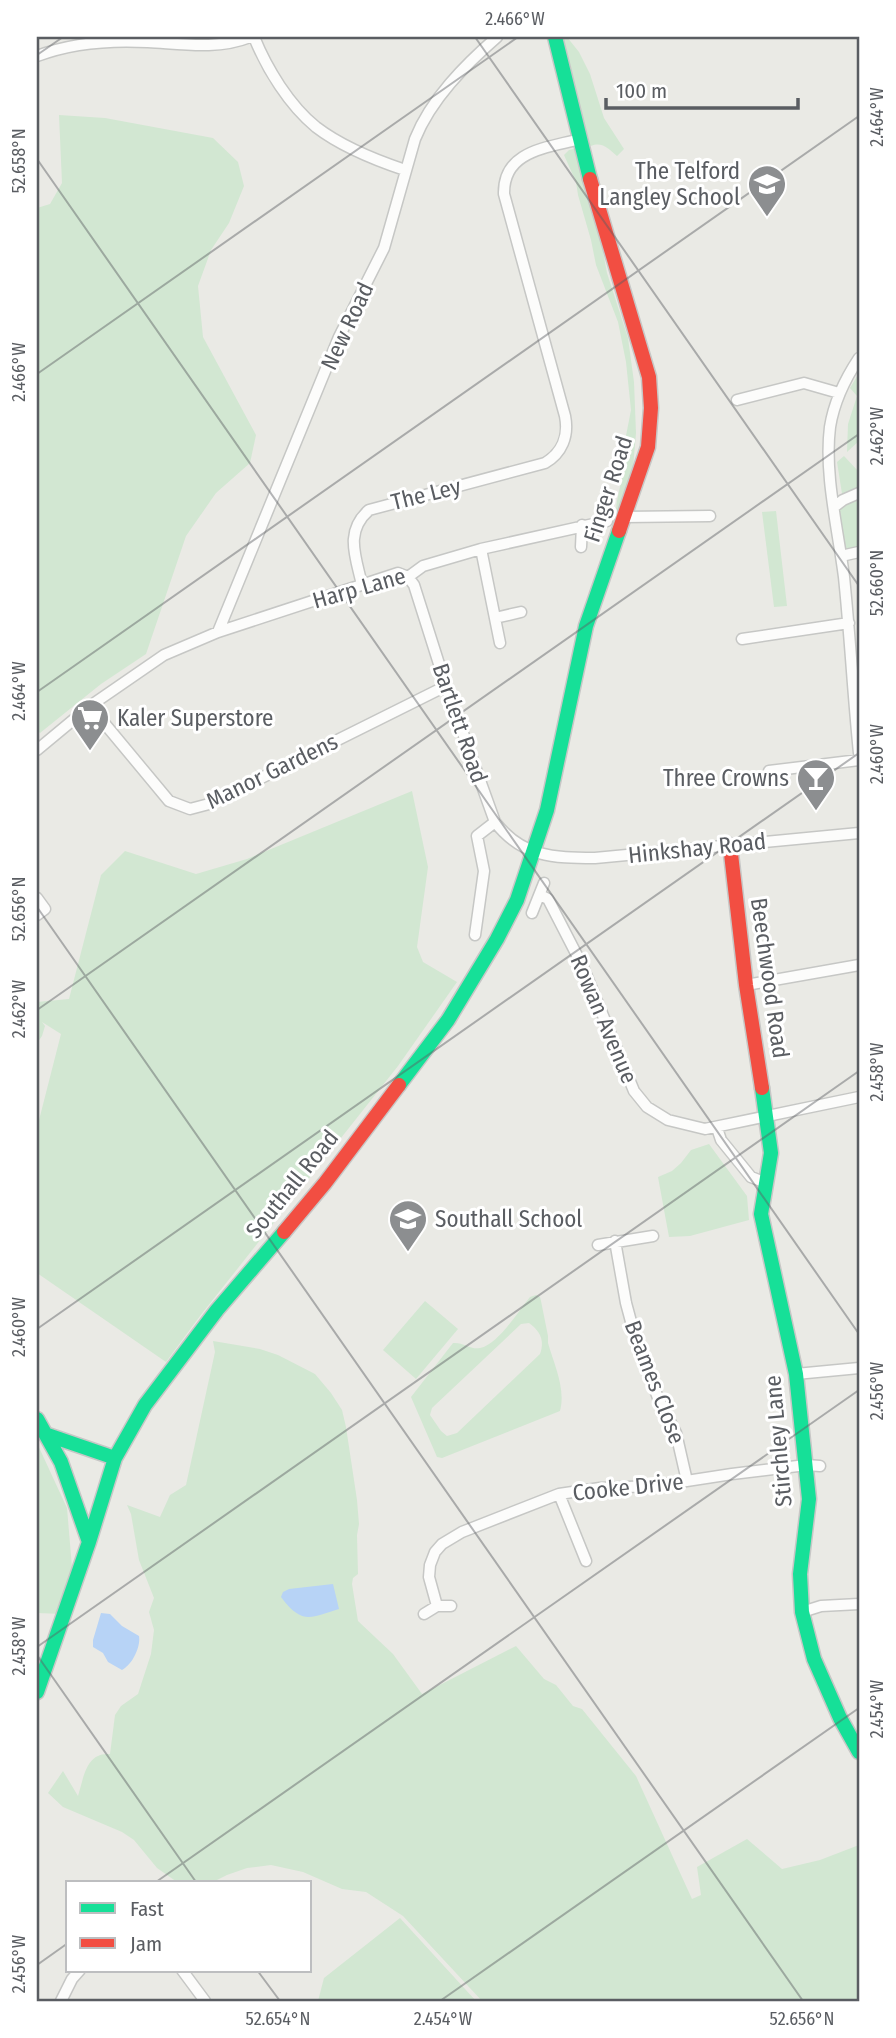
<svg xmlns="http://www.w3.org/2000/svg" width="896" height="2038" viewBox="0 0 896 2038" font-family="'Fira Sans Condensed',sans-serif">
  <rect width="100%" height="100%" fill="#eaeae5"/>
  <!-- green -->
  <path fill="#d2e7d2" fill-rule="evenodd" d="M555,37H567L579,52L590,74L604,118L624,149L617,156C609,149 602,141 591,146L580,139Z
    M59,115L105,118L213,138L238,162L244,186L229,223L211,250L198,286L203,337L256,435L250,463L216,493L186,536L146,654L101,684L40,733L37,730V208L50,204L62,183Z
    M574,149L577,152L580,172L599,230L607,273L628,338L634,382L636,433L632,480L619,514L616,509L617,501L622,477L624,446L631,410L626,362L618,322L596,265L591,240L578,195L576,182L564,155L569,150Z
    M859,373V395L858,396L859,398V441L847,452L848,424L857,396L850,388Z
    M844,456L859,472V552L841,556L834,507L843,500L837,462Z
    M776,511L787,606L774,607L762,512Z
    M412,791L428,867L417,947L423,962L457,982L398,1066L200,1316L166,1362L37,1273V1128L61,1034L42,1022L45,1026L42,1036L37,1043V1002L69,999L101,875L125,851L196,874L247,859Z
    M709,1144L747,1196L749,1220L690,1236L669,1237L658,1177L672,1171L681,1163L691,1150Z
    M536,1295L540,1297L541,1301L548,1336V1343C554,1364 566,1389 560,1411L442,1458L437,1457L411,1397L453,1343C463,1342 471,1350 480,1348C498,1345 519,1310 530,1297ZM529,1323C540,1331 545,1340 540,1354L457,1433L447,1436L441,1431L430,1415L432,1408L521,1324Z
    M425,1301L458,1329L416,1379L383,1350Z
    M213,1341L260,1349L278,1355L315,1374L331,1393L342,1410L346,1427L357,1500L359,1524L357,1535L358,1574L353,1578L352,1584L358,1621L393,1654L422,1694L516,1646L544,1679L556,1685L573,1706L582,1709L636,1776L692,1899L701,1895L697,1867L747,1839L782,1869L820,1860L859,1845V2001H482L403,1916L366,1892L342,1889L303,1872L271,1865L247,1868L227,1875L213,1882H177L157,1868L134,1840L122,1832L63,1807L48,1793L63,1771L78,1796C84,1777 86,1752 110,1754L115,1715L121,1706L138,1694L151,1654L154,1630L149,1612L154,1598L139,1560L131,1514L127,1505L160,1517L170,1495L186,1485L215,1352Z
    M37,1443L67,1508L73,1579L62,1614L37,1613Z
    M400,1918L476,2001H318L324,1978Z"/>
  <!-- water -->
  <path fill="#b7d3f6" d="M333,1584L339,1609C310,1618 302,1625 281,1597L283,1592L289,1589Z
    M101,1613L110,1614L122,1626L139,1636C141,1647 132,1665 122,1670L108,1662L103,1653L93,1647V1640Z"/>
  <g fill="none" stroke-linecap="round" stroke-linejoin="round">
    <defs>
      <path id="street" d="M254,37C267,69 289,105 316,127C342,147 375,160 405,170
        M37,56C71,43 112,40 148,42C183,44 217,50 250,37
        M859,358C845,379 834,402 830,427C824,474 838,529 844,577C850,635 853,694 859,753
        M737,400L804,383L839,393
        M834,507L843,500L859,493
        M624,517L710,516
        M581,547L582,525
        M481,549L500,643
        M841,556L859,552
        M408,577L414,585L446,686L495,822C522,857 553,858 595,858L859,833
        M408,577L423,566L481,549L607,521
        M362,585C356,557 344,532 369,510L545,463C562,453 569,436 565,416L504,194C503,150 548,148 580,139
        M495,618L521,612
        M218,632L339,337L384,248L415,139C431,99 465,65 497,37
        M742,639L849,623
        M90,706L169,801L190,809L209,804L446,686
        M37,750L90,706L164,655L218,632L398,573L408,577
        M769,771L859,760
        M540,895L548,899L583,967L634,1091L647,1107L668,1120L705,1129L859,1097
        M37,898L45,909L37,915
        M532,913L544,883
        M475,935L484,871L477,836L495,822
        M746,985L859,965
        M717,1128L721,1140L751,1177L766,1183
        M615,1241L626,1303L633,1329L658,1398L676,1433L687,1481
        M598,1245L653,1236
        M796,1374L859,1368
        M559,1494L586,1561
        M437,1606L429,1577L430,1565L435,1552L442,1544L462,1532L559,1494L600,1488L654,1486L732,1474L806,1465L820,1466
        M802,1612L821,1606L859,1604
        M424,1614L437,1606H451
        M182,1970L205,2001
        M61,2001L72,1979L80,1970"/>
      <path id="fast" d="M555,37L590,179
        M399,1085L448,1020L497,939L517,900L547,810L586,626L619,531
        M762,1088L771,1153L761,1214L796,1374L809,1499L800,1574L802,1612L814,1659L840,1718L859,1752
        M37,1419L61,1462L89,1542
        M48,1435L115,1458
        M37,1692L89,1542L115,1458L145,1405L217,1310L284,1232"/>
      <path id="jam" d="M590,179L649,377L651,408L648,447L619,531
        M730,845L746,985L762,1088
        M284,1232L325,1183L399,1085"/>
    </defs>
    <!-- street casing -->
    <use href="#street" stroke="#c6c7c5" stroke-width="13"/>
    <!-- fast casing -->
    <use href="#fast" stroke="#c7c7c6" stroke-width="17"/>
    <!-- jam casing -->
    <use href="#jam" stroke="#c7c7c6" stroke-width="17"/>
    <!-- street -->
    <use href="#street" stroke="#fcfcfb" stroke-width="10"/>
    <!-- fast -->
    <use href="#fast" stroke="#16e098" stroke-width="14"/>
    <!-- jam -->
    <use href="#jam" stroke="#f24e42" stroke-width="14"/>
  </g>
  <!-- ticks -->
  <path fill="none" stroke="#5a5d62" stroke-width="2" stroke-opacity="0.45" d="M475,37L859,586M37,55L63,37M37,159L859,1334M37,374L518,37M37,692L859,116M37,907L803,2001M37,1010L859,434M37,1329L859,753M37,1647L859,1071M37,1655L196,1882M156,1882L859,1390M37,1965L68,1943M257,1970L280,2001M440,2001L859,1708"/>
  <!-- icons -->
  <defs>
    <symbol id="school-pin" viewBox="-11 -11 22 30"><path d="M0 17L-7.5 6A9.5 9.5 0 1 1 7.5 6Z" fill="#8c8e90" stroke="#fff"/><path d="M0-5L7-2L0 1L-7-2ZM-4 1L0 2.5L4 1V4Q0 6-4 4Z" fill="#fff"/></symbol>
    <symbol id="supermarket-pin" viewBox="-11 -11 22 30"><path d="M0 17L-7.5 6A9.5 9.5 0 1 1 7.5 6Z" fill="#8c8e90" stroke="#fff"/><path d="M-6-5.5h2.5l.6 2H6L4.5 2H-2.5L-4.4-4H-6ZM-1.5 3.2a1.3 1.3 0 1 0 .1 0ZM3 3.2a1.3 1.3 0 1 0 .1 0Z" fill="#fff"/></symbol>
    <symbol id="bar-pin" viewBox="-11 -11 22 30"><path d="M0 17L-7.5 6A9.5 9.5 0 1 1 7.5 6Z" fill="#8c8e90" stroke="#fff"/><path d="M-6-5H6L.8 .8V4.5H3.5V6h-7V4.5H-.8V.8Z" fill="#fff"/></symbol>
  </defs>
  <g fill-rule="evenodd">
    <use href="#school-pin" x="745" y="162" width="44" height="60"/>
    <use href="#supermarket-pin" x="68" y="696" width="44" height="60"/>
    <use href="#bar-pin" x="794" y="756" width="44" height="60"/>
    <use href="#school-pin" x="386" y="1197" width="44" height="60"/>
  </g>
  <g text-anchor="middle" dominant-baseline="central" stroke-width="6" stroke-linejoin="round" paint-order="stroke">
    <!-- poi labels -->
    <g font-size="23" fill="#5a5d62" stroke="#fff" text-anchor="end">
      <text x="740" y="171">The Telford<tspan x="740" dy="26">Langley School</tspan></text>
      <text x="117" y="718" text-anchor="start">Kaler Superstore</text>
      <text x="789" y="778">Three Crowns</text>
      <text x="435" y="1219" text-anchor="start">Southall School</text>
    </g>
    <!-- street labels -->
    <g font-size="23" fill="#5a5d62" stroke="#fff">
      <text transform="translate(347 326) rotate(-65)">New Road</text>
      <text transform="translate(608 489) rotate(-72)">Finger Road</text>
      <text transform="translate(426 494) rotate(-14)">The Ley</text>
      <text transform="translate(359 588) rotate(-16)">Harp Lane</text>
      <text transform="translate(460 723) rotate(71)">Bartlett Road</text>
      <text transform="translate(272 771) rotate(-26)">Manor Gardens</text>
      <text transform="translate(697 848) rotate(-6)">Hinkshay Road</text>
      <text transform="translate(770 978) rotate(82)">Beechwood Road</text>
      <text transform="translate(604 1019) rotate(67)">Rowan Avenue</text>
      <text transform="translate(292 1184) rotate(-51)">Southall Road</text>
      <text transform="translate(655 1382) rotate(69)">Beames Close</text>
      <text transform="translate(778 1441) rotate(-95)">Stirchley Lane</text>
      <text transform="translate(628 1487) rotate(-6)">Cooke Drive</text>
    </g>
  </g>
  <!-- border -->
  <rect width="896" height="2038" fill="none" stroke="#ffffff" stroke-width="77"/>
  <!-- legend -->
  <rect x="66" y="1881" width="245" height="91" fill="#ffffff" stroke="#bdbec0" stroke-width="2"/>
  <rect x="80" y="1903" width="35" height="10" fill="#16e098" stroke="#bdbec0" stroke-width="2"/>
  <text x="130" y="1916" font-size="21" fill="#5a5d62">Fast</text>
  <rect x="80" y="1938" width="35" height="10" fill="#f24e42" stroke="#bdbec0" stroke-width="2"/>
  <text x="130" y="1951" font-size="21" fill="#5a5d62">Jam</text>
  <!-- scale -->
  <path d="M606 98v10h192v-10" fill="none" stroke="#5a5d62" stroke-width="3.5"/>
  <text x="616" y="98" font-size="21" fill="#5a5d62" stroke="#ffffff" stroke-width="5" paint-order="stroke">100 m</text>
  <rect x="38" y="38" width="820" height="1962" fill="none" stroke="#5a5d62" stroke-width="2.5"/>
  <g font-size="18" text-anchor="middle" fill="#5a5d62">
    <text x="515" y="25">2.466°W</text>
    <text transform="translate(877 117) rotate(-90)" y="6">2.464°W</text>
    <text transform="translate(19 161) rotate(-90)" y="6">52.658°N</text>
    <text transform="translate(19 372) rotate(-90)" y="6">2.466°W</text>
    <text transform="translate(877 436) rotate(-90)" y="6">2.462°W</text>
    <text transform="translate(877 583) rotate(-90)" y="6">52.660°N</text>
    <text transform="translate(19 691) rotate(-90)" y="6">2.464°W</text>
    <text transform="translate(877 754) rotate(-90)" y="6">2.460°W</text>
    <text transform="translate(19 909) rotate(-90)" y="6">52.656°N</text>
    <text transform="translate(19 1009) rotate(-90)" y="6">2.462°W</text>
    <text transform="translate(877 1072) rotate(-90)" y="6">2.458°W</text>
    <text transform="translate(19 1327) rotate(-90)" y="6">2.460°W</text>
    <text transform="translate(877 1391) rotate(-90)" y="6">2.456°W</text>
    <text transform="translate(19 1646) rotate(-90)" y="6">2.458°W</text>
    <text transform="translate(877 1709) rotate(-90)" y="6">2.454°W</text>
    <text transform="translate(19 1964) rotate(-90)" y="6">2.456°W</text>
    <text x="278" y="2025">52.654°N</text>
    <text x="443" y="2025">2.454°W</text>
    <text x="802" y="2025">52.656°N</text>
  </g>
</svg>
